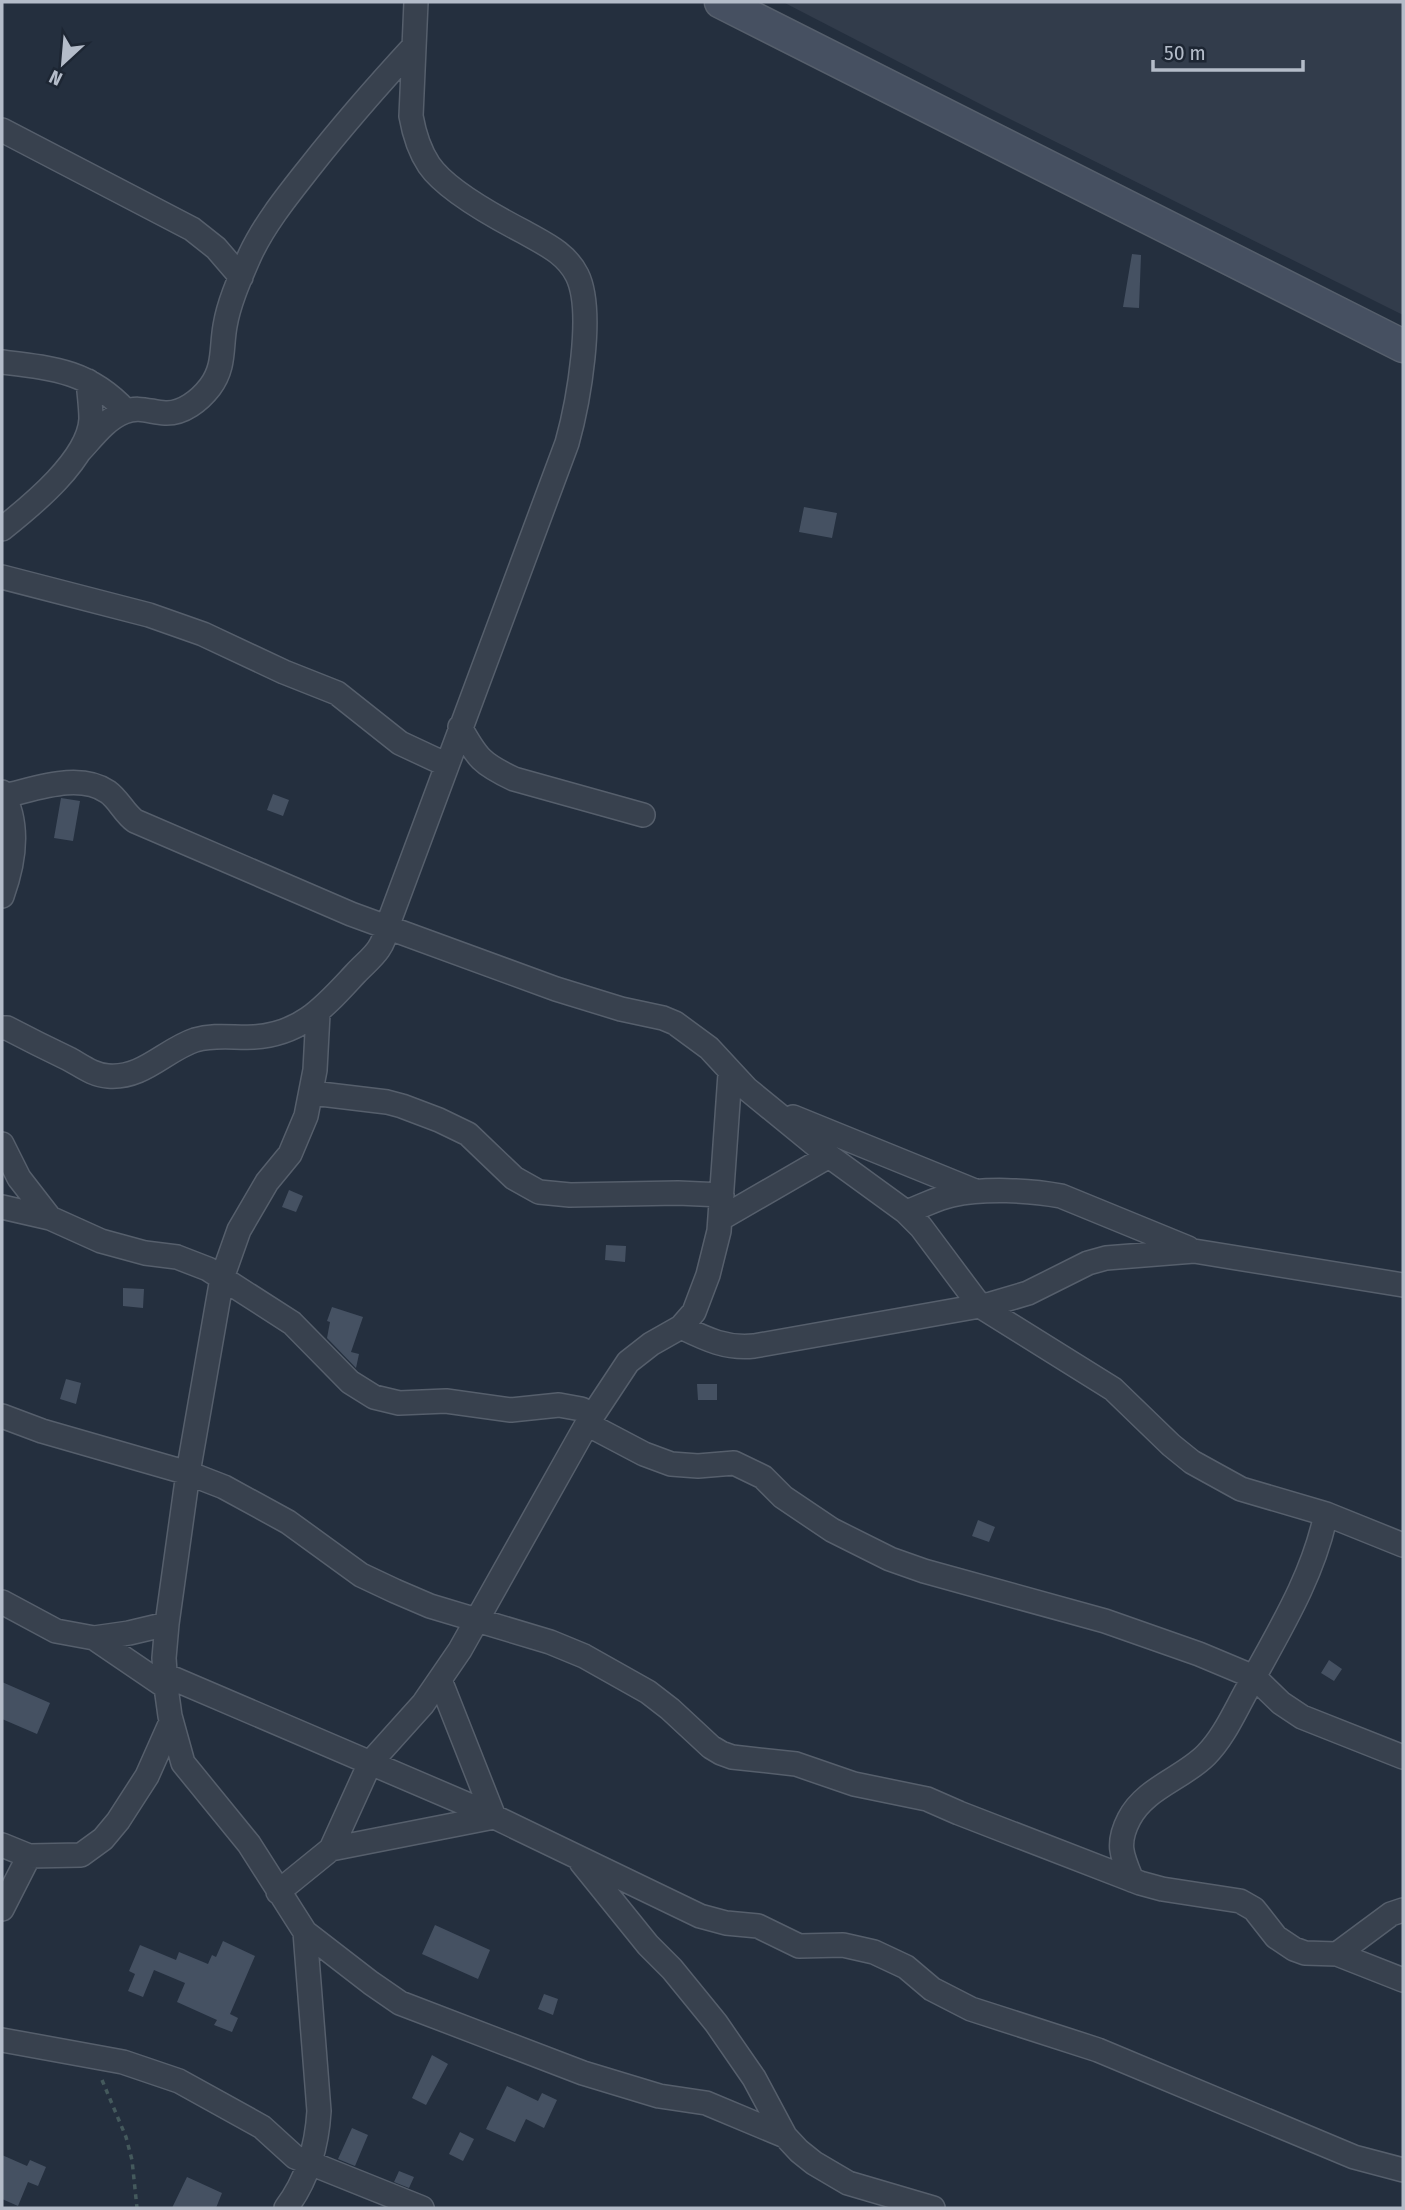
<svg xmlns="http://www.w3.org/2000/svg" width="1405" height="2210" viewBox="0 0 1405 2210" font-family="'Fira Sans Condensed',sans-serif">
  <rect width="100%" height="100%" fill="#242f3e"/>
  <!-- airport -->
  <path fill="#323c4b" d="M783,2H1403V315L986,107Z"/>
  <!-- building -->
  <path fill="#455162" d="M1132,254L1141,255L1139,308L1123,307Z
    M804,507L837,513L832,538L799,532Z
    M273,794L289,800L283,816L267,810Z
    M61,798L80,801L73,841L54,838Z
    M289,1190L303,1196L296,1212L282,1207Z
    M606,1245L626,1246L625,1262L605,1260Z
    M123,1288L144,1289L143,1308L123,1306Z
    M332,1307L363,1317L351,1352L359,1354L356,1368L327,1338L330,1322L327,1321Z
    M66,1379L81,1383L76,1404L60,1399Z
    M697,1384H717V1400H698Z
    M978,1520L995,1527L989,1542L972,1536Z
    M1329,1660L1342,1669L1334,1681L1321,1673Z
    M2,1682L50,1703L37,1734L2,1719Z
    M435,1925L490,1950L478,1979L422,1954Z
    M223,1941L255,1956L230,2014L238,2018L232,2032L214,2025L217,2020L177,2002L185,1983L154,1970L143,1997L128,1991L135,1974L129,1971L140,1945L176,1960L179,1952L208,1964L212,1955L216,1957Z
    M544,1994L558,1999L553,2015L538,2009Z
    M432,2055L448,2064L426,2105L412,2098Z
    M507,2086L538,2101L542,2093L557,2100L544,2128L526,2119L515,2142L486,2129Z
    M352,2128L368,2135L355,2166L338,2159Z
    M460,2132L474,2139L463,2161L449,2154Z
    M2,2155L27,2166L30,2160L46,2167L38,2186L28,2182L18,2206L2,2199Z
    M399,2171L414,2177L409,2188L394,2182Z
    M187,2177L222,2193L216,2208H172Z"/>
  <g fill="none" stroke-linecap="round" stroke-linejoin="round">
    <defs>
      <path id="street" d="M2,130L192,229L216,248L241,277
        M2,362C53,368 89,371 126,411
        M80,451C93,437 106,419 124,412C139,406 150,412 165,413C183,414 200,400 210,387C225,367 221,348 225,326C229,302 240,278 250,255C265,223 288,195 310,167C343,125 378,85 414,46
        M2,529C31,506 89,459 91,419C91,407 89,393 88,381
        M2,577L149,615L203,634L284,672L337,693L400,743L447,765
        M460,727C477,758 482,764 514,779L643,815
        M2,792C20,824 14,863 2,896
        M4,796C36,789 79,772 108,792C119,800 124,813 135,821L351,914L556,989L621,1009L663,1018L675,1023L709,1048L747,1089L829,1156L906,1212L921,1227L980,1306L1113,1389L1171,1445L1192,1462L1241,1489L1326,1514L1403,1545
        M318,1014L315,1070L306,1116L290,1154L267,1182L239,1230L222,1278L188,1473L167,1624L164,1658L166,1687L170,1716L183,1763L249,1844L305,1932L371,1983L400,2003L583,2073L659,2096L706,2103L785,2136
        M2,1028H7C28,1039 48,1049 69,1059C82,1066 93,1075 108,1076C143,1079 165,1050 195,1040C215,1034 234,1038 254,1037C302,1034 325,1006 355,974C370,958 383,951 387,927L567,443C578,404 595,311 577,275C566,253 545,244 524,232C497,218 446,190 429,165C419,150 414,133 411,116L416,2
        M312,1093L387,1102L402,1106L439,1120L468,1134L514,1178L539,1192L570,1195L678,1193L722,1195
        M793,1117L975,1191
        M2,1144L19,1178L50,1218
        M2,1207L50,1218L101,1241L145,1253L177,1257L208,1269L292,1323L350,1382L374,1397L399,1403L446,1401L511,1410L559,1405L581,1409L593,1415
        M906,1212C921,1207 937,1198 952,1195C984,1188 1029,1190 1061,1196L1188,1248
        M720,1219L829,1156
        M681,1327C706,1339 726,1349 754,1346L991,1304L1028,1293L1088,1263L1106,1258L1194,1251L1403,1285
        M2,1416L42,1431L188,1473L224,1487L288,1522L361,1575L395,1591L430,1606L550,1642L584,1656L648,1692L670,1709L711,1747L721,1753L732,1757L796,1764L854,1784L927,1799L959,1813L1140,1883L1162,1889L1240,1901L1254,1909L1276,1937L1294,1949L1305,1953L1337,1954L1403,1980
        M587,1424L644,1454L671,1464L698,1466L734,1463L763,1477L783,1497L832,1530L890,1559L924,1571L1105,1621L1199,1654L1254,1677L1281,1703L1302,1717L1403,1757
        M2,1602L56,1631L94,1638L166,1687
        M94,1638L129,1633L167,1624
        M165,1675L478,1809L700,1916L726,1923L758,1926L799,1946L843,1945L874,1952L906,1967L932,1989L971,2009L1098,2050L1354,2157L1403,2170
        M2,1845L29,1856
        M331,1849L494,1817L440,1680
        M581,1862L648,1945L672,1969L716,2023L754,2078L785,2136L799,2151L814,2163L848,2183L933,2208
        M1132,1880C1122,1856 1116,1844 1129,1819C1145,1788 1182,1779 1206,1755C1224,1737 1235,1711 1248,1688C1279,1631 1313,1577 1326,1514
        M278,1892L331,1849L370,1763L423,1704L460,1650L587,1424L628,1362L651,1344L681,1327L694,1312L708,1275L719,1231L730,1074
        M2,1909L29,1856L81,1855L103,1839L118,1821L147,1776L171,1722
        M1337,1954L1391,1914L1403,1910
        M2,2040L123,2062L179,2081L262,2127L295,2157L422,2208
        M286,2208C307,2180 317,2146 319,2111L305,1932"/>
      <path id="secondary" d="M721,2L1403,346"/>
    </defs>
    <!-- street casing -->
    <use href="#street" stroke="#565f6c" stroke-width="26"/>
    <!-- secondary casing -->
    <use href="#secondary" stroke="#565f6c" stroke-width="35"/>
    <!-- path -->
    <path stroke="#44595c" stroke-width="3.5" stroke-dasharray="5 5" stroke-linecap="butt" d="M102,2080L126,2137L132,2160L137,2208"/>
    <!-- street -->
    <use href="#street" stroke="#38414e" stroke-width="23"/>
    <!-- secondary -->
    <use href="#secondary" stroke="#465061" stroke-width="32"/>
  </g>
  <!-- border -->
  <rect width="1405" height="2210" fill="none" stroke="#b4bcc9" stroke-width="7"/>
  <!-- north arrow -->
  <g transform="translate(63 63) rotate(206)" stroke="#1d2633" stroke-width="5" paint-order="stroke">
  <path d="M0-5L12 26L0 18L-12 26Z" fill="#b4bcc9"/>
  <text y="-10" font-size="19" font-weight="bold" text-anchor="middle" fill="#b4bcc9">N</text>
  </g>
  <!-- scale -->
  <path d="M1153 60v10h150v-10" fill="none" stroke="#b4bcc9" stroke-width="3.5"/>
  <text x="1164" y="60" font-size="21" fill="#b4bcc9" stroke="#1d2633" stroke-width="5" paint-order="stroke">50 m</text>
</svg>
